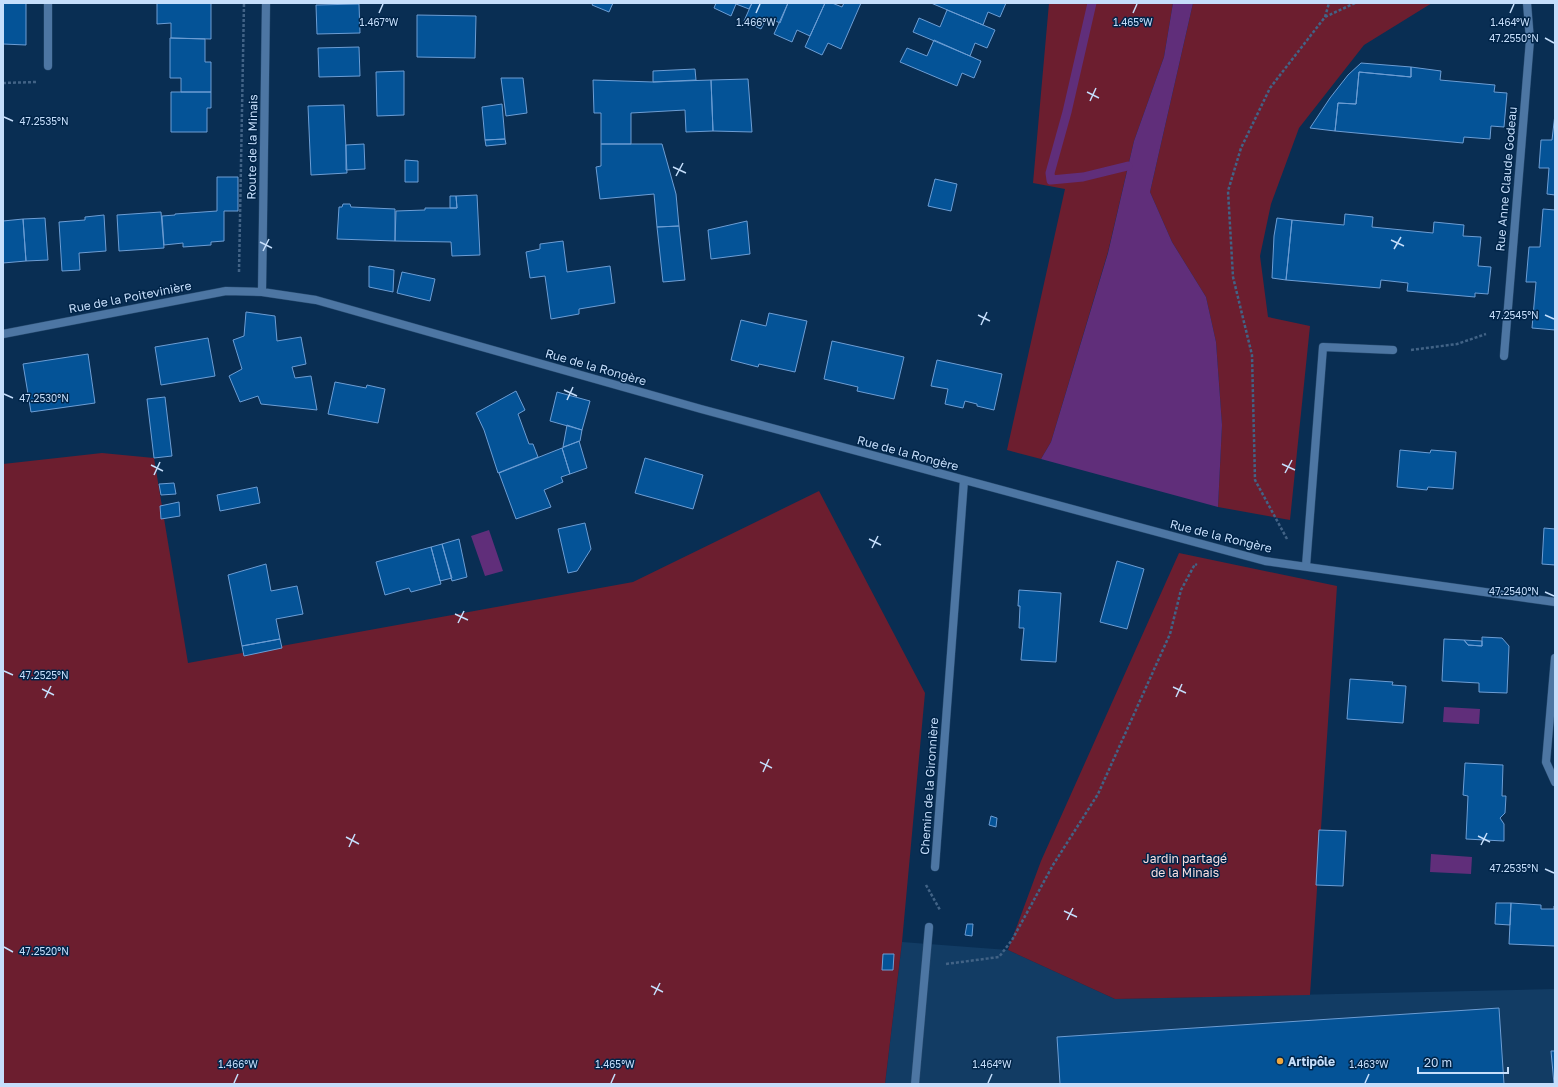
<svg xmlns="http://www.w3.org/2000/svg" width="1558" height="1087" viewBox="0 0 1558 1087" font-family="'Golos Text',sans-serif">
  <rect width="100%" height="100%" fill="#092e53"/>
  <!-- built -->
  <path fill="#123c64" d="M902,942L1008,950L1115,999L1555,989V1084H885Z"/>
  <!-- green -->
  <path fill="#6c1e2f" d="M1049,3H1173L1164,57L1134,141L1108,252L1051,442L1041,459L1007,450L1065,189L1033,183Z
    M1193,3H1432L1364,45L1299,128L1271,204L1260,256L1268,317L1310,326L1290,520L1218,507L1222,425L1216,342L1206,297L1172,242L1150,192Z
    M102,453L154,458L188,663L633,582L819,491L925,693L902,942L885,1084H3V464Z
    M1179,553L1337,586L1310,995L1115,999L1008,950L1041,861Z"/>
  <!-- water -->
  <path fill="#602e7a" d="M1173,3H1193L1150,192L1172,242L1206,297L1216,342L1222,425L1218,507L1041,459L1051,442L1108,253L1134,141L1164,57Z
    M489,530L503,571L485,576L471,536Z
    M1444,707L1480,709L1479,724L1443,722Z
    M1431,854L1472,857L1471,874L1430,872Z"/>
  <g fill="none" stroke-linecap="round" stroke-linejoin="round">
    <!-- stream -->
    <path stroke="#602e7a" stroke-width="9" d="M1092,3L1067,112L1050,173L1051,180L1083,177L1128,166"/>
  </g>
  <!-- building -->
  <path fill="#045397" stroke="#6c9dd4" d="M3,3H26V45L3,44Z
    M157,3H211V39L171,38V23L157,24Z
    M593,3H613L609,12L592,5Z
    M716,3H752L749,9L736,4L731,16L714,8Z
    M752,3H788L780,23L767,17L761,29L744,21Z
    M788,3H825L810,36L797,30L792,42L774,34Z
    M825,3H832L842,7L844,3H861L841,49L828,43L822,55L805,47Z
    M931,3H1006L1000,17L988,12L983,25Z
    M359,4L360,33L317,34L316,5Z
    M947,10L995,30L987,48L975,43L970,56L913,32L919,18L940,27Z
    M417,15L476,16L475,58L417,57Z
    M170,38L205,39V62H211V92H181V78H170Z
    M934,40L981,61L974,78L962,73L957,86L900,62L907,48L927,56Z
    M359,47L360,76L319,77L318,48Z
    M1361,63L1411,67V77L1359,72L1356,104L1338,103L1335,131L1310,128L1330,98L1348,75Z
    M1411,67L1441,71L1440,80L1495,85L1494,92L1507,93L1504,127L1491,126L1490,139L1464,137L1463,143L1335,131L1338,103L1356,104L1359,72L1411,77Z
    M695,69L696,80L653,82V71Z
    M404,71V115L377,116L376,72Z
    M501,78H523L527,113L506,116Z
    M748,79L752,132L713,131L711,80Z
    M593,80L653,82L711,80L713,131L686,132L685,110L631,113V144H601V113H594Z
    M171,92H211V108H207V132H171Z
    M502,104L505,139L485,140L482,107Z
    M344,105L347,173L311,175L308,106Z
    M1555,114V195L1547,194L1549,168H1539L1541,140H1552Z
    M505,139L506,144L486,146L485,140Z
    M364,144L365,169L346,170V145Z
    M601,144H662L676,194L679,226L657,227L654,194L600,199L596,167L601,166Z
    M405,160L418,161V182H405Z
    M217,177H238V211H224V241L211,242V245L183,247V243L164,245L162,216L175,215V214L217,211Z
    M935,179L957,184L951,211L928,206Z
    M477,195L480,255L452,256L451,242L395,241L396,211L425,210V208H457L456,196Z
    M450,196H456L457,208H450Z
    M343,204H350L351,207L395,209V241L337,239L339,207H342Z
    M1543,209L1555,210V330L1532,328L1536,282H1526L1529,247H1540Z
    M161,212L164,248L119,251L117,215Z
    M1345,214L1373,217L1372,227L1433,233L1434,222L1464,225L1463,236L1481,237L1478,266L1491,267L1488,294L1475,293V297L1407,291L1408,283L1381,280L1380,288L1286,280L1292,220L1344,225Z
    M104,215L106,251L79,253L80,270L62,271L59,222L85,220V217Z
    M45,218L48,260L26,261L23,219Z
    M1277,218L1292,220L1286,280L1272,278L1274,236Z
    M23,219L26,261L3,263V221Z
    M747,221L750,254L711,259L708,230Z
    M679,226L685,280L663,282L657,227Z
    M563,241L567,272L610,266L615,303L579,309V314L551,319L545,276L530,278L526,252L540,249V244Z
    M369,266L394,270L393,292L369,287Z
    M402,272L435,279L430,301L397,293Z
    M246,312L275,316L277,341L301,337L306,364L292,367L295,378L311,376L317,410L261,404L258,396L240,402L229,376L242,369L233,340L244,336Z
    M769,313L807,321L795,372L759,364L758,367L731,360L741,320L766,326Z
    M208,338L215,376L161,385L155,347Z
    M832,341L904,357L894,399L857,391L858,387L824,379Z
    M88,354L95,403L31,412L23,364Z
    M937,360L1002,374L994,410L977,406V404L965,401L963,408L945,404L948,389L931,386Z
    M335,382L366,388L367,385L385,389L378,423L328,414Z
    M516,391L525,410L518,414L529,444H533L538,457L498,473L484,430L476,413Z
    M557,392L590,401L582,430L550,421Z
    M165,397L172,456L154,458L147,399Z
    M567,425L582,430L580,441L563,447Z
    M579,441L587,468L570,474L562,448Z
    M562,448L570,474L561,477L563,482L544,490L551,507L516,519L499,473Z
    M1400,450L1430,453L1431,450L1456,452L1453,489L1428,487L1427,490L1397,487Z
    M645,458L703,475L693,509L635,493Z
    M174,483L176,494L161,495L159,484Z
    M257,487L260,503L220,511L217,495Z
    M179,502L180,516L161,519L160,506Z
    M585,523L591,549L577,571L568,573L558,529Z
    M1544,528L1555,529V565L1542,564Z
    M459,539L467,577L452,581L442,544Z
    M442,544L452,578L440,581L431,547Z
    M431,547L441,584L411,592L409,588L385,595L376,562Z
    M1117,561L1144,569L1127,629L1100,622Z
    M266,564L271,591L297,586L303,614L276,619L280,639L242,646L228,575Z
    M1019,590L1061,593L1056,662L1021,660L1024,628H1019L1020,606H1018Z
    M1482,637L1502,638L1509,646L1507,693L1479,692V683L1442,681L1444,639L1464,640L1468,645L1482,646Z
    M280,639L282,648L244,656L242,646Z
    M1464,640L1482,641V646L1468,645Z
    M1350,679L1393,682L1392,685L1406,686L1403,723L1347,719Z
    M1465,763L1503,765L1502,796H1506L1505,813L1500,818L1504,824V841L1466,839L1468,796L1463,795Z
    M991,816L997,818L996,827L989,825Z
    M1319,830L1346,831L1343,886L1316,885Z
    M1496,903H1511L1510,925L1495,924Z
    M1511,903L1541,905V909H1554V906H1555V946L1509,944Z
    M967,924H973L972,936L965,935Z
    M883,954H894L893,970H882Z
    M1499,1008L1504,1084H1060L1057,1037Z
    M1551,1051H1555V1084H1554Z"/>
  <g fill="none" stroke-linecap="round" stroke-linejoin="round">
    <defs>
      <path id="service" d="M1306,566L1323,347L1393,350"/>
      <path id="minor" d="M48,66V3
        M262,292L266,3
        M3,334L226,291L262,292L316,300L701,409L1265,561L1555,602
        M1504,356L1530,40L1527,3
        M1555,658L1546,762L1555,782
        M935,867L964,480
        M915,1084L929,927"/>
    </defs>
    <!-- service casing -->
    <use href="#service" stroke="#274a6e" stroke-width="9"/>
    <!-- minor casing -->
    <use href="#minor" stroke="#274a6e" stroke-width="9"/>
    <!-- path -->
    <path stroke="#426386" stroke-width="2.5" stroke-dasharray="3 2" stroke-linecap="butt" d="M1325,17L1329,3
      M3,83L36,82
      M239,272L244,3
      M1411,350L1457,344L1486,334
      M1287,539L1255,480L1252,355L1233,277L1228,191L1241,148L1270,88L1325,17L1355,3
      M926,885L940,910
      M946,964L999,957L1012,940L1053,865L1098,794L1170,634L1181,590L1195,564L1197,565"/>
    <!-- service -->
    <use href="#service" stroke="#4d76a3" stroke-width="8"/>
    <!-- minor -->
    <use href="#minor" stroke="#4d76a3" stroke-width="8"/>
  </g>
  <!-- ticks -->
  <path fill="none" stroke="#c5defb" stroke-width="1.5" d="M379,13L383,4M756,13L760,4M1133,13L1137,4M1510,13L1514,4M1545,38L1554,43M1087,92L1099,98M1090,101L1096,88M4,117L13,121M673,167L686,173M676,176L683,163M1391,240L1404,246M260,242L272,248M1394,249L1401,237M263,251L269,239M978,315L990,321M1545,315L1554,319M981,325L987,312M564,390L577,396M4,394L13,398M567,400L573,387M1282,464L1295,470M151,465L163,471M1285,473L1292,460M154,475L160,462M869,539L881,545M872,548L878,536M1545,592L1554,596M455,614L468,620M458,623L464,611M4,671L13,675M1173,687L1186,693M42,689L54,695M1176,697L1182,684M45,698L51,686M760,762L772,768M763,772L769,759M1478,836L1490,842M346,837L359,844M1481,845L1487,833M349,847L355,834M1545,869L1554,873M1064,911L1077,917M1067,920L1073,908M4,947L13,952M651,986L663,992M654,995L660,983M234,1083L238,1074M611,1083L615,1074M988,1083L992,1074M1365,1083L1369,1074"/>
  <!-- markers -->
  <circle fill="#efa73e" stroke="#002448" stroke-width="1.5" cx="1280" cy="1061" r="4"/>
  <g text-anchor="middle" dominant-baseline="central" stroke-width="3" stroke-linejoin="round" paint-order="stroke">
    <!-- street labels -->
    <g font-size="12" fill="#c5defb" stroke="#002448">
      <text transform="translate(252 147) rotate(-89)">Route de la Minais</text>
      <text transform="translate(1506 179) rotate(-85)">Rue Anne Claude Godeau</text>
      <text transform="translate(130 297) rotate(-11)">Rue de la Poitevinière</text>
      <text transform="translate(596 367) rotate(16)">Rue de la Rongère</text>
      <text transform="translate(908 453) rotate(15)">Rue de la Rongère</text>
      <text transform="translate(1221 536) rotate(14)">Rue de la Rongère</text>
      <text transform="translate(929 786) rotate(-86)">Chemin de la Gironnière</text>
    </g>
    <!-- park labels -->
    <g font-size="12" fill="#f9dcde" stroke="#002448">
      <text x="1185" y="858">Jardin partagé<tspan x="1185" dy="14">de la Minais</tspan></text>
    </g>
    <!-- poi labels -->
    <g font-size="12" font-weight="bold" fill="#c5defb" stroke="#002448" text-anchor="start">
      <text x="1288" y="1061">Artipôle</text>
    </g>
  </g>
  <g font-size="10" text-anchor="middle" fill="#c5defb" stroke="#002448" stroke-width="3" stroke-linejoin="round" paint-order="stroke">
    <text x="379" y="26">1.467°W</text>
    <text x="756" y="26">1.466°W</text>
    <text x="1133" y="26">1.465°W</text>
    <text x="1510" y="26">1.464°W</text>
    <text x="1514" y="42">47.2550°N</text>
    <text x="44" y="125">47.2535°N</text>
    <text x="1514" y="319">47.2545°N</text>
    <text x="44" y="402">47.2530°N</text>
    <text x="1514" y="595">47.2540°N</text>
    <text x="44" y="679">47.2525°N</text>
    <text x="1514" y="872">47.2535°N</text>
    <text x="44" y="955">47.2520°N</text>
    <text x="238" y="1068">1.466°W</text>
    <text x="615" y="1068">1.465°W</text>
    <text x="992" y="1068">1.464°W</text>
    <text x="1369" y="1068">1.463°W</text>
  </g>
  <!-- border -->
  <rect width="1558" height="1087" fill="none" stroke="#c5defb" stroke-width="8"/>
  <!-- scale -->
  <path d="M1418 1067v6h90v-6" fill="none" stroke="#c5defb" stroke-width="2"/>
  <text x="1424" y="1067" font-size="12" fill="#c5defb" stroke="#002448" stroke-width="3" paint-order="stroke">20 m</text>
</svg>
